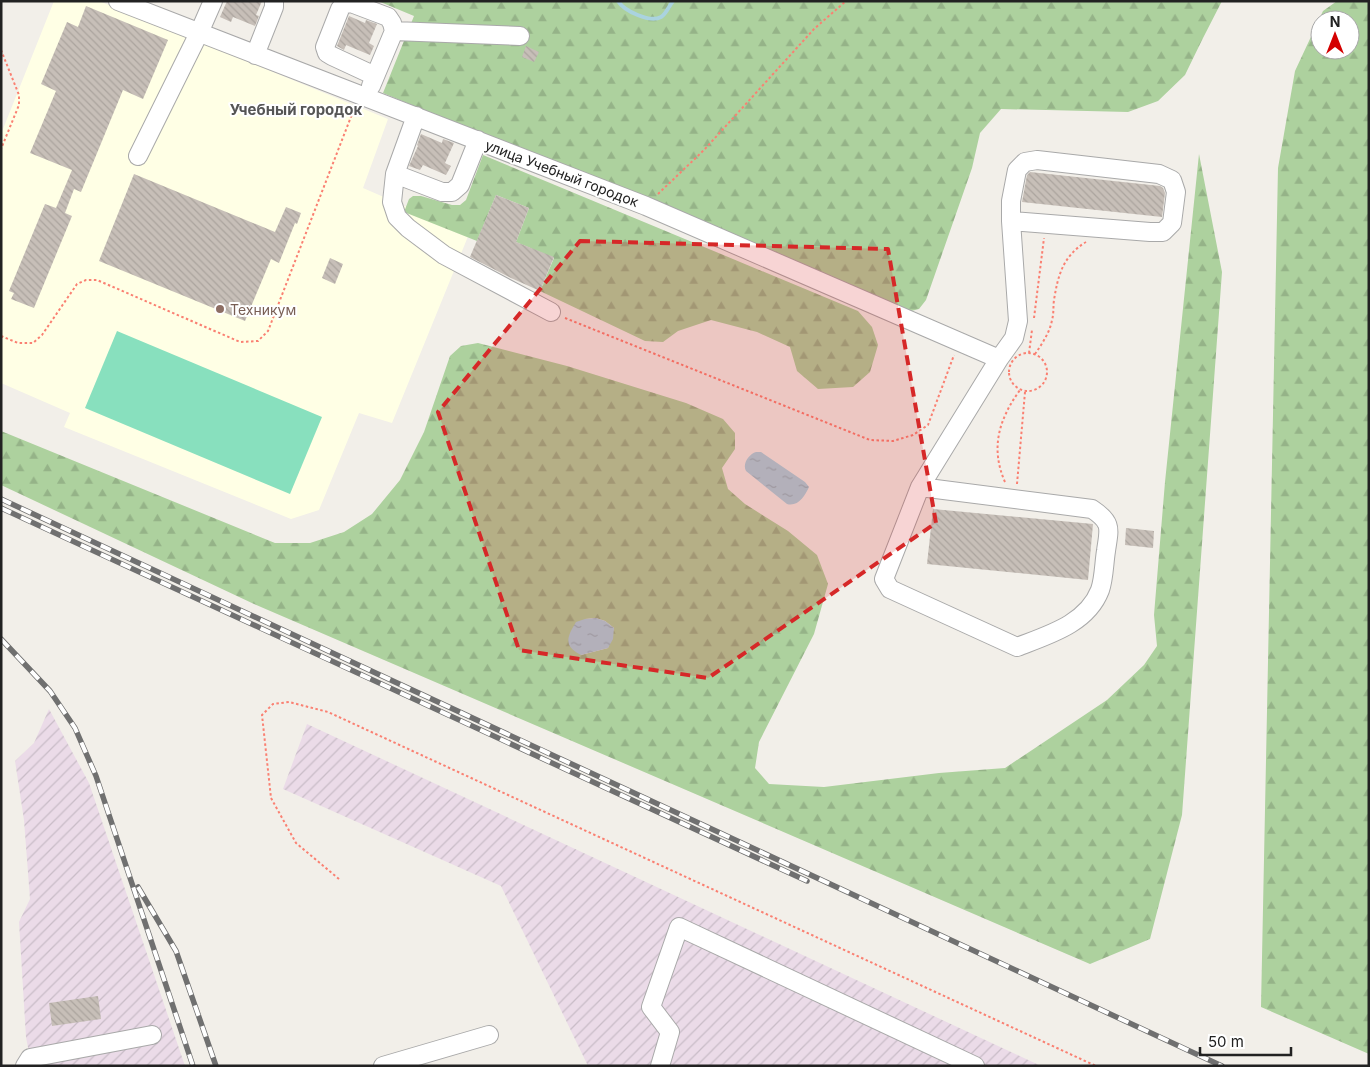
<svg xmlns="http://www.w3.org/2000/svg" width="1370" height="1067" viewBox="0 0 1370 1067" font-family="Inter,sans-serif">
  <defs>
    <pattern id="industrial-furrows" width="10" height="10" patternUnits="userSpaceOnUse" patternTransform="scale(1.25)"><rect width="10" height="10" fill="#ebdbe8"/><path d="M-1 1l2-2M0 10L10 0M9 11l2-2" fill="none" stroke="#c9bcc7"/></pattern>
    <pattern id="forest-firs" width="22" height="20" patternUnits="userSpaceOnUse" patternTransform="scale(1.25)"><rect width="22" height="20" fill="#add19e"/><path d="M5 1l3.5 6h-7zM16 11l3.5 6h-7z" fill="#95b388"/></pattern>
    <pattern id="water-ripples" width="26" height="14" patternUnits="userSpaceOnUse" patternTransform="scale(1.25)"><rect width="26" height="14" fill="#aad3df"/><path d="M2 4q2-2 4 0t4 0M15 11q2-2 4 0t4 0" fill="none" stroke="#92b5bf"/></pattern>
    <pattern id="building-back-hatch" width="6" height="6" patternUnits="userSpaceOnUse" patternTransform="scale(1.25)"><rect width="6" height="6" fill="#c7bfb8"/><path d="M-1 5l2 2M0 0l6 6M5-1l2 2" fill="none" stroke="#aba49e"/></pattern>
  </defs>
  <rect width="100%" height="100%" fill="#f2efe9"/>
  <!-- industrial -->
  <path fill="url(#industrial-furrows)" d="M49,709L89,783L185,1066H36L30,1058L26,1037L19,922L30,899L24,820L15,761L34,743Z
    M307,724L1041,1066H588L501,886L283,789Z"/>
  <!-- education -->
  <path fill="#ffffe5" d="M54,1H99L388,119L363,188L469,234L392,423L359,413L319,510L291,519L64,427L70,413L1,383V134Z"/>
  <!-- forest -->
  <path fill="url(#forest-firs)" fill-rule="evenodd" d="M378,1H1222L1202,40L1185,75L1158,101L1128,112L1001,109L980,133L972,168L926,300L919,309L907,312L383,93L414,16Z
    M1337,1H1369V1054L1261,1007L1278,168L1295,71L1323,11ZM1320,20H1350V50H1320Z
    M1199,154L1222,272L1182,815L1150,939L1090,964L254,604L1,485V431L275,543H310L344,532L372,514L400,480L424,432L450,356L461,346L478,343L567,366L686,403L723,419L735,433V449L722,468L728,489L745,504L788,531L817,555L828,584L814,634L759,742L755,768L769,784L824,787L939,773L1005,768L1107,700L1144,665L1157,646L1154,615L1165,482ZM596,618L605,621L614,628L608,648L581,655L585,619Z
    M483,155L858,311L872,327L878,345L870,372L853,387L818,389L797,371L790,347L757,332L711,320L678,331L663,342L645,341L540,291L554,258L516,242L529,208L496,195L477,241L404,212L409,199L413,196H421L452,205H460L466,200Z"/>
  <!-- pitch -->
  <path fill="#88e0be" d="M117,331L322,417L290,494L85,408Z"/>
  <!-- water -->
  <path fill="url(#water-ripples)" d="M756,452H761L805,482L809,487C805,496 798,507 787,504L746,471C742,464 749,454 756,452Z
    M596,618L605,621L614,628L613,639L608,648L581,655C563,646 567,637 576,622L585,619Z"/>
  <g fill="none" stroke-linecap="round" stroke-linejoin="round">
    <!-- stream -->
    <path stroke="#aad3df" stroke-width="4" d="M618,1C624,11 650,23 661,17C666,14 669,6 673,1"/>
  </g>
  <!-- building -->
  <path fill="url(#building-back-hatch)" d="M227,1H262L256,15L259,16L255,26L233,17L231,22L220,17Z
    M86,6L168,40L143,99L123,90L81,192L74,189L65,213L72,216L34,308L11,299L14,293L9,291L45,204L56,208L72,170L30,153L56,91L41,84L67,22L78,27Z
    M349,16L365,23L366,20L377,24L369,43L374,46L370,55L346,45L344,50L337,46Z
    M526,46L539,52L534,62L522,57Z
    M421,134L442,143L443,139L454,143L445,163L451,166L446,175L423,165L420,170L409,166L418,146L417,145Z
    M1030,172L1160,186L1163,188L1165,193L1162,217L1022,202L1027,175Z
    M134,174L275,232L286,207L301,213L297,224L295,223L279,263L271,259L245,321L99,261Z
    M496,195L529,208L516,242L554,257L540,291L511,278L470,257Z
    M330,258L343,264L335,284L322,278Z
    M933,509L1093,524L1088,580L927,564Z
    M1126,528L1154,531L1153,548L1125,545Z
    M98,996L101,1019L52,1026L49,1003Z"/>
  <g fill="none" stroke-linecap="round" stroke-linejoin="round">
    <defs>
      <path id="minor" d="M118,1L646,206L999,359
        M255,55L274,7V1
        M375,76L332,56L327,53L325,47L340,9L344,4L351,3L388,17L392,23L394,31L520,36
        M371,86L394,31
        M416,116L395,174L392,202L397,217L408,228L444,255L551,312
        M138,156L199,33L213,1
        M395,174L442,192H452L460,185L478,140
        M920,487L1092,509C1113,523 1109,529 1106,551C1104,563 1104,579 1100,590C1087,624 1048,635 1017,647L890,589L884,579L920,487L999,359L1014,338L1018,321L1011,221V201L1017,170L1025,162L1037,160L1159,174L1172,180L1176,192L1172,223L1163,232H1150L1011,221
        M25,1066L30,1058L152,1035
        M383,1066L489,1035
        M660,1066L670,1032L651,1007L679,927L975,1066"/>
    </defs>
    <!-- minor casing -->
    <use href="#minor" stroke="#a9a9a9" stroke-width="20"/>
    <!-- path -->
    <path stroke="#fa8072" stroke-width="2" stroke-dasharray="2.5 2.5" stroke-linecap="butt" d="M1,50L19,95V105L1,149
      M658,194L704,150L814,29L846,1
      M565,318L870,440L893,441L913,435L928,425L954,355
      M1034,318L1044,238
      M1,336L18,343H33L42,335L77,284L86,280H97L240,342L258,341L268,331L354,109
      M1009 372a19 19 0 1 1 38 0a19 19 0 1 1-38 0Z
      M1029,353L1032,330
      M1035,354C1042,344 1050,332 1052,320C1054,313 1053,307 1054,300C1058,275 1063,256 1086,242
      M1005,482C990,448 999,419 1020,390
      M1017,484L1025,392
      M339,879L296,843L271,798L262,715L273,704L289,702L328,712L1096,1066"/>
    <!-- minor -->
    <use href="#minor" stroke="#fff" stroke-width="18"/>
    <defs>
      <path id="rail" d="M1,499L1222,1066
        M1,508L807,881
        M1,639L50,691L75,728L96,776L193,1066
        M138,887L176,951L216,1066"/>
    </defs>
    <!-- rail casing -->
    <use href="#rail" stroke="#707070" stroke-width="5.5"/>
    <!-- rail -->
    <use href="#rail" stroke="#fff" stroke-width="4" stroke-dasharray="11" stroke-linecap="butt"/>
  </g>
  <!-- marked area -->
  <path fill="#d62828" fill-opacity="0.2" stroke="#d62828" stroke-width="4" stroke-dasharray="10 6" stroke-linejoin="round" d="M580,241L888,249L936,523L708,678L519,650L438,412Z"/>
  <!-- markers -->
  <circle fill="#8d6e63" stroke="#fff" stroke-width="2" cx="220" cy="309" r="5"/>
  <g text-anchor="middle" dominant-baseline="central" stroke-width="4" stroke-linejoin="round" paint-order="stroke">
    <!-- street labels -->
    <g font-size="14" fill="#222" stroke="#fff">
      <text transform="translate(562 173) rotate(21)">улица Учебный городок</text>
    </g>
    <!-- education labels -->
    <g font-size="14" fill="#785e54" stroke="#fff" text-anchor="start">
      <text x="230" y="309">Техникум</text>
    </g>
    <!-- neighbourhood labels -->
    <g font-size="15" font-weight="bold" fill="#555" stroke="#fff">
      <text x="296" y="109">Учебный городок</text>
    </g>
  </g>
  <!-- border -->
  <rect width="1370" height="1067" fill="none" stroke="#222222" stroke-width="5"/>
  <!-- north arrow -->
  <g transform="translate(1335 35)"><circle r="24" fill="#ffffff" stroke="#a7a7a7"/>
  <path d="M0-4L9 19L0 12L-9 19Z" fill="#d40000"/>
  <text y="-8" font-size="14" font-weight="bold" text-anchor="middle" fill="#222222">N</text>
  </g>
  <!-- scale -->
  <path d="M1200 1047v8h91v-8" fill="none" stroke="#222222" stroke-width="2.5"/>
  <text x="1208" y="1047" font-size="15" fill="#222222" stroke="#ffffff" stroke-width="4" paint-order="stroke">50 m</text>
</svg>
